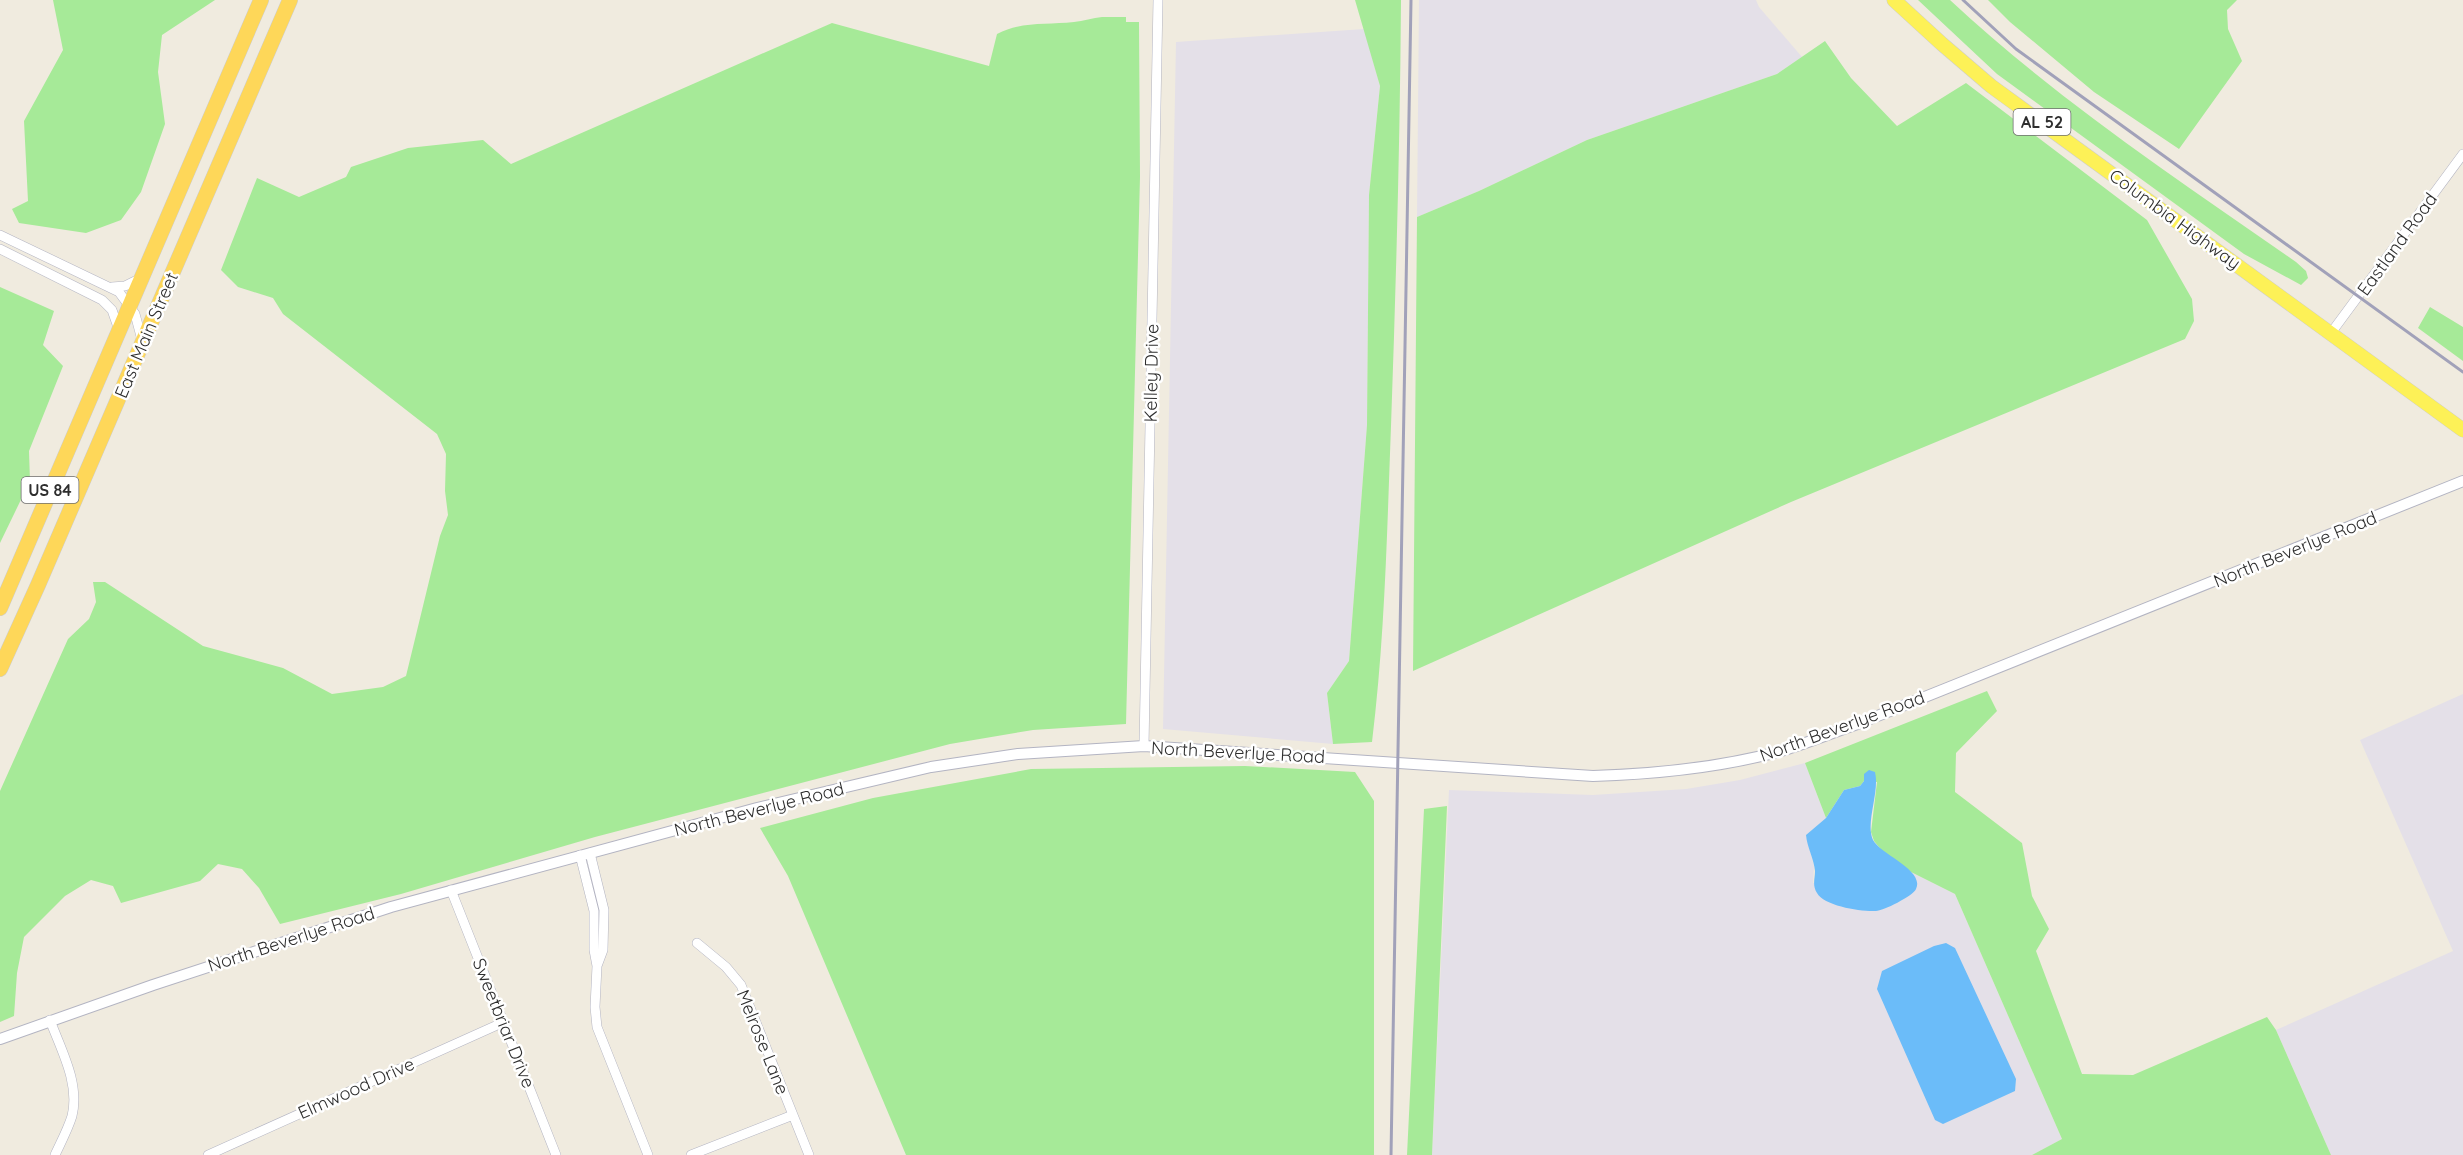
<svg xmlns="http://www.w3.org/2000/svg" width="2463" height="1155" viewBox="0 0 2463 1155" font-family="Quicksand,sans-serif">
  <rect width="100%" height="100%" fill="#f0ebdf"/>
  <!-- industrial -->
  <path fill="#e4e0e8" d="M1419,0H1756L1759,7L1802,57L1777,74L1587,140L1479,191L1417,217Z
    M1364,29L1380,86L1369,195L1367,425L1349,661L1327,693L1333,744L1163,729L1176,42Z
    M2463,694V1155H2331L2276,1030L2453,951L2360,740Z
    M1805,763L1826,818L1806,835L1814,866L1813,883L1917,881L1911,872L1955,894L2062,1139L2032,1155H1432L1449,790L1593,795L1686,789L1740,780Z"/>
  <!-- green -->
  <path fill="#a6ea98" d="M53,0H215L162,35L158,72L165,124L141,192L121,220L86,233L19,223L12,209L28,201L24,121L63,50Z
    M1355,0H1401C1400,142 1396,284 1391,426C1387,531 1385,637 1372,742L1333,744L1327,693L1349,661L1367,425L1369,195L1380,86Z
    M1918,0H1950C2056,99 2177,179 2296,262L2306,271L2308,278L2301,285L2244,254L1997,74Z
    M1988,0H2237L2227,10L2228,29L2242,61L2179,149L2094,92L2010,22Z
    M1102,17H1126V22H1139L1140,177L1126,724L1033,730L950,744L595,837L401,894L280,924L259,888L242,869L218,864L200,881L121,903L113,886L91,880L65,896L24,937L17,973L14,1016L0,1022V791L68,639L89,619L96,602L93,582H105L203,646L283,668L332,694L383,687L406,676L440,536L448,515L445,491L446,454L437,434L283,314L273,298L238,287L221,270L257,178L299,197L346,177L351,167L408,148L483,140L511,164L832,23L989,66L997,34C1022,21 1047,25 1074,22C1083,21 1093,18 1102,17Z
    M1825,41L1851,78L1897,126L1966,83L2147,220L2192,299L2194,321L2185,339L1791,502L1413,671L1417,217L1479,191L1587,140L1777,74Z
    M0,287L54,311L43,345L63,366L29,451L30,481L0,543Z
    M2430,307L2463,327V361L2418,328Z
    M1987,691L1997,711L1956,753L1955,792L2022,843L2032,896L2049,929L2036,951L2082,1074L2133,1075L2267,1017L2276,1030L2331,1155H2032L2062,1139L1955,894L1911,872L1883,852L1874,841L1871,832L1877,782L1864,781L1860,786L1844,790L1826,818L1805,763Z
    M1245,766L1355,772L1374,801V1155H906L788,876L760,828L873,798L1031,769Z
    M1447,806L1432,1155H1407L1424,809Z"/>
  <!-- water -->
  <path fill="#6bbcf9" d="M1869,770L1875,772C1880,792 1865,823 1873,840C1881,855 1925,870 1916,889C1913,896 1883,911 1876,911C1862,912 1824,906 1817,893C1812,885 1815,879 1815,871C1814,859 1807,847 1806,835L1826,818L1844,790L1860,786L1864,781V774Z
    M1946,943L1955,948L2016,1079L2015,1091L1943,1124L1935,1120L1877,989L1882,971L1934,946Z"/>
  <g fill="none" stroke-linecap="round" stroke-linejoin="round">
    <defs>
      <path id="minor" d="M0,235L119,292L135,314L142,340
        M0,249L102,300L112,310L119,330
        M112,287L125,286L141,278
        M2331,333L2463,154
        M1144,746L1158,0
        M590,853L604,910L603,950L597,966L595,1007L597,1027L648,1155
        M580,855L594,911V950L597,966
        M451,890L556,1155
        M697,943L726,967L741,985L809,1155
        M50,1020C61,1050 80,1083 72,1116C68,1129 61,1142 55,1155
        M208,1155L504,1022
        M691,1155L793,1115"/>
      <path id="tertiary" d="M0,1039L153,985L391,907L757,808L931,767L1018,754L1144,746L1593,776C1657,774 1719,768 1781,751C1808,743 1834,732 1860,723L2463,481"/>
      <path id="primary" d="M1894,0L1942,44L1991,86L2463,430"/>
      <path id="trunk" d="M0,608L261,0
        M0,669L38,585L290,0"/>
    </defs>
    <!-- minor casing -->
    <use href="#minor" stroke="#b3b4c2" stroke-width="10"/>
    <!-- tertiary casing -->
    <use href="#tertiary" stroke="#b3b4c2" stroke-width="12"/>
    <!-- primary casing -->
    <use href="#primary" stroke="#cdcdcd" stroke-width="15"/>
    <!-- trunk casing -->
    <use href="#trunk" stroke="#cdcdcd" stroke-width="16"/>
    <!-- minor -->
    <use href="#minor" stroke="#fff" stroke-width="9"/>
    <!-- tertiary -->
    <use href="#tertiary" stroke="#fff" stroke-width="10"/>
    <!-- primary -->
    <use href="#primary" stroke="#fdf157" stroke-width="14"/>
    <!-- trunk -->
    <use href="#trunk" stroke="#fed759" stroke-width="15"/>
    <!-- rail -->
    <path stroke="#a1a1b9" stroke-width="3" d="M1963,0L2016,49L2463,372
      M1391,1155L1411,0"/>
  </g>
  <g text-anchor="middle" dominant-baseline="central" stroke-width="5" stroke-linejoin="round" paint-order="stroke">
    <!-- shield labels -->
    <g fill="#fff" stroke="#6d6d6d" stroke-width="1.5">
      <rect x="2013.5" y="109" width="57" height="26" rx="4.5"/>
      <rect x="21.5" y="477" width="57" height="26" rx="4.5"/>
    </g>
    <g font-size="16" font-weight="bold" fill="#2e2e2e">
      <text x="2042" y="122">AL 52</text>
      <text x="50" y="490">US 84</text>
    </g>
    <!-- street labels -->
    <g font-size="18" fill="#2e2e2e" stroke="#fff">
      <text transform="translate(2175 219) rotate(36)">Columbia Highway</text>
      <text transform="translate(2397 244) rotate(-54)">Eastland Road</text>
      <text transform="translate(146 335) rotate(-67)">East Main Street</text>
      <text transform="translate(1151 373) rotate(-89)">Kelley Drive</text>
      <text transform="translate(2295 549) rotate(-22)">North Beverlye Road</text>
      <text transform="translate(1842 726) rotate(-20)">North Beverlye Road</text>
      <text transform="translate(1238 752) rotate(3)">North Beverlye Road</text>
      <text transform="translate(759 809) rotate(-14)">North Beverlye Road</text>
      <text transform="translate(291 939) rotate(-18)">North Beverlye Road</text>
      <text transform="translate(504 1023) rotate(68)">Sweetbriar Drive</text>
      <text transform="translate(763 1042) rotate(68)">Melrose Lane</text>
      <text transform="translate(356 1088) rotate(-24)">Elmwood Drive</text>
    </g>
  </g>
</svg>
